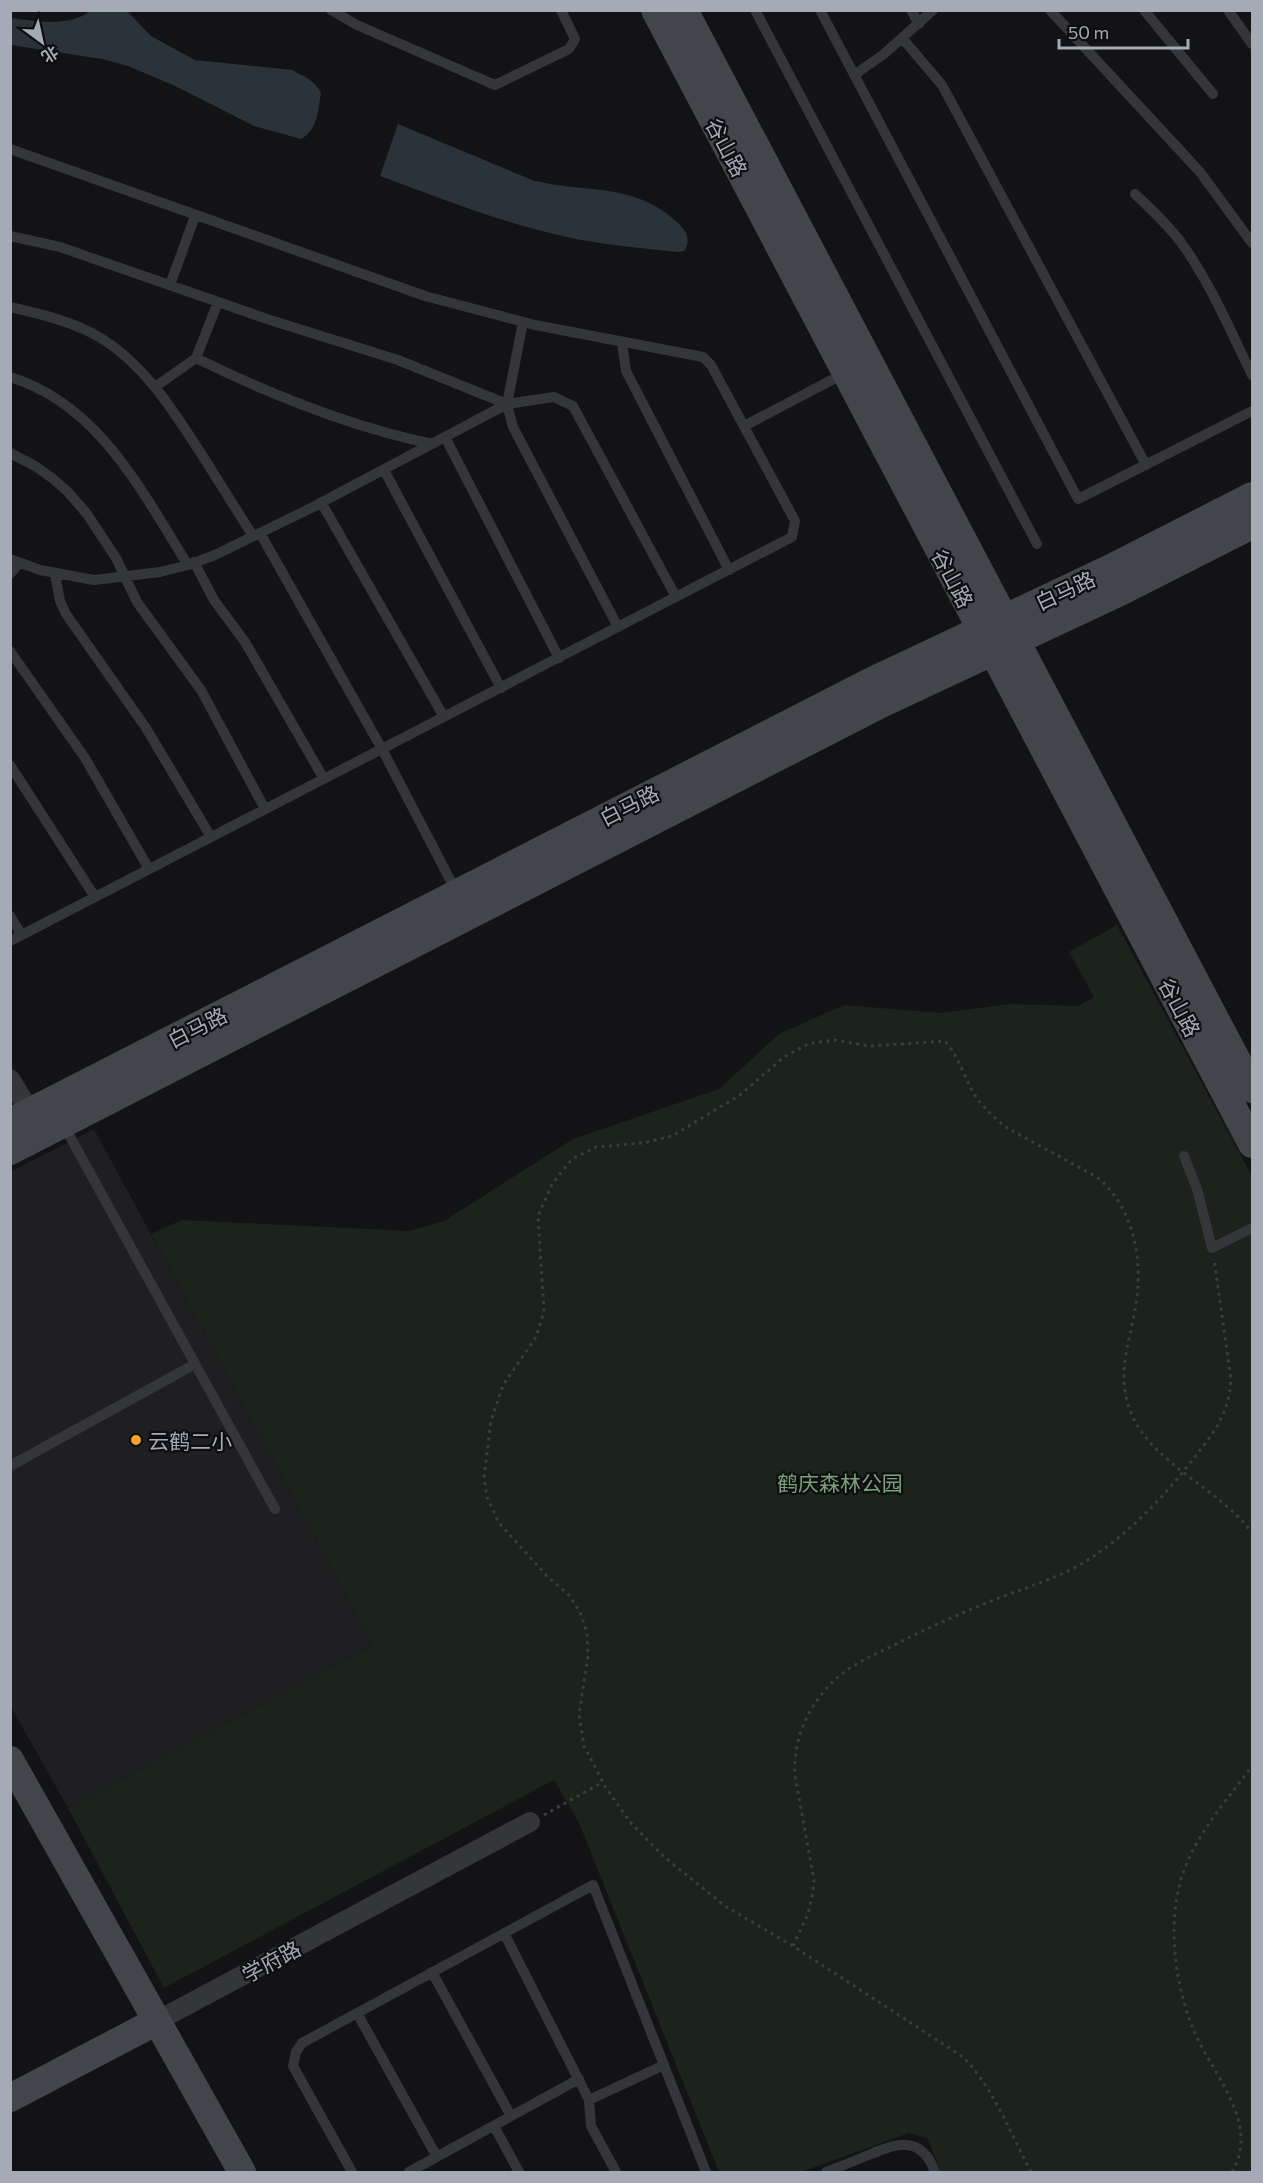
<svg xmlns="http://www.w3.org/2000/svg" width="1263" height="2183" viewBox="0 0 1263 2183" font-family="Commissioner,'Noto Sans SC',sans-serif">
  <rect width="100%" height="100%" fill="#131315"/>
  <!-- built -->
  <path fill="#1f1f22" d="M94,1129L373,1645L68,1808L11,1707L10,1172Z"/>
  <!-- park -->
  <path fill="#1b231c" d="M1117,925L1252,1176V2172H941L927,2138L909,2133L801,2172H719L579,1823L554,1780L164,1988L68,1808L373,1645L151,1234L182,1220L409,1231L444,1221L573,1139L719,1089L779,1034L844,1005L941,1013L1009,1004L1078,1006L1094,997L1069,952Z"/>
  <!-- water -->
  <path fill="#293339" d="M91,10L127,11L151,36L195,60L292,70C303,76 316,81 321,93C318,110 318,130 301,139L254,126L175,86L128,66L102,59L11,45V18C34,21 71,28 91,10Z
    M398,124L532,180C586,194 633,181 678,223C686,231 692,240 684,251L678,252C634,247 589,244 546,232C489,218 435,196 380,176Z"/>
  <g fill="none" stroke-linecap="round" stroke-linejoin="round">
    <!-- path -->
    <path stroke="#3a3d41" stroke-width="3" stroke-dasharray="3 4.5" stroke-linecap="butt" d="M544,1815L603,1782
      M793,1946L808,1914L813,1892L814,1880L795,1776C792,1732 817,1687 855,1665C869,1656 885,1650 900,1642C934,1625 968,1610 1004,1596C1025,1588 1047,1581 1068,1571C1113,1549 1156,1506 1187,1467C1210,1437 1229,1418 1231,1379L1214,1259
      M1031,2172C1010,2133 995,2090 963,2057L793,1946L725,1906L663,1856L630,1822L606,1788L584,1746L579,1714L588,1656L587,1633L580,1612L570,1596L547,1576L499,1523L487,1497L484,1478L491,1421L503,1385L536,1337L544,1312L538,1216L552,1184L572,1159L596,1147L643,1143L672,1136L740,1095L784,1057L808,1044L834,1040L870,1046L944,1041C954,1047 967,1082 974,1094C983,1108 995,1118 1007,1128L1097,1177C1135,1209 1144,1262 1135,1310C1129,1343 1118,1371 1128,1404C1144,1461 1218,1486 1252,1533
      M1232,2172C1262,2122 1209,2071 1192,2026C1174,1980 1167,1920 1183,1873C1197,1833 1227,1800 1252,1766"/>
    <!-- lane -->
    <path stroke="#34363a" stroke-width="10" d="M331,10L357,25L495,85L569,49L575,39L561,10
      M755,10L1037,544
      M820,10L1078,499L1252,411
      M911,10L919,24
      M1050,10L1200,172L1252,243
      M1144,10L1213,94
      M1228,10L1252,44
      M902,38L942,85L1146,465
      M854,75L884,54L933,10
      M10,149L425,296L535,325L703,357L711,365L795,521L792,537L10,941
      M1135,194C1151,209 1167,224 1180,241C1210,282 1230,330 1252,375
      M10,236L60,247L270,320L398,360L507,404
      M170,285L195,216
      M10,307C41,314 74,322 101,338C146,366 174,412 202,455C219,482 236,509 253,536
      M523,322L507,404L513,427L618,627
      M622,343L626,371L729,570
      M196,358C273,396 349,426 432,444
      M10,377C99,404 142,492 188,565
      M155,387L196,358L218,302
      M744,426L845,373
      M445,437L559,658
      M10,453L35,466L52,478L67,491L87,514L116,558L137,602L201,690L265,809
      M384,470L501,688
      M321,502L444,717
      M260,533L382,749L457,893
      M10,559L40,570L94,580L160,572L188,565L215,555L313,507L507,404L554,397L573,406L676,597
      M194,562L214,600L245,642L324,779
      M10,574L19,563
      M55,574L60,601L66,614L146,728L211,837
      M10,651L85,758L149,869
      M10,765L95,897
      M10,916L22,935
      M63,1124L275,1509
      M1184,1156L1197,1189L1212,1248L1252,1228
      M10,1466L195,1364
      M504,1933L589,2100L591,2126L616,2172
      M432,1972L511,2116
      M357,2013L437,2157
      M589,2100L664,2065
      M494,2126L519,2172
      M352,2172L293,2066L296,2052L302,2043L593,1885L706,2172
      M409,2172L579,2079
      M826,2172C839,2167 852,2162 866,2156C895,2144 921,2133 935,2172"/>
    <!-- street -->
    <path stroke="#34363a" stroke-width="20" d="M10,1079L30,1112
      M157,2021L530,1822"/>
    <!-- secondary -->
    <path stroke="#42454a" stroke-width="28" d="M655,10L1252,1144
      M684,10L1252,1089
      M10,1122L870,682L1111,568L1252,496
      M10,1151L881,704L1122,591L1252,525
      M10,1760L242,2172
      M10,2098L157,2021"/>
  </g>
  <!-- markers -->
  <circle fill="#f6a52a" stroke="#0e0e10" stroke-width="2" cx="136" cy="1440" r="6"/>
  <g text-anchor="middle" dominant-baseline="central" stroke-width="4.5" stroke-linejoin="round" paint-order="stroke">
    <!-- street labels -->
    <g font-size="21" fill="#a5abb6" stroke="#0e0e10">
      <text transform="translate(727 147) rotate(62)">谷山路</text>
      <text transform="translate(953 578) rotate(62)">谷山路</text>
      <text transform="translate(1065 590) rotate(-25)">白马路</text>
      <text transform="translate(629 805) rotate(-27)">白马路</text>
      <text transform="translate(1180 1007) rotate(62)">谷山路</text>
      <text transform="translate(197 1027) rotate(-27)">白马路</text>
      <text transform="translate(271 1961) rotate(-28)">学府路</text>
    </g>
    <!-- poi labels -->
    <g font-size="21" fill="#a5abb6" stroke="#0e0e10" text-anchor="start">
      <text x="148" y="1440">云鹤二小</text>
    </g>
    <!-- park labels -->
    <g font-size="21" fill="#7ba27b" stroke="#0e0e10">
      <text x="840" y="1482">鹤庆森林公园</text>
    </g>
  </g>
  <!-- border -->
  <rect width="1263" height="2183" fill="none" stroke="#a5abb6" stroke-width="24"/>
  <!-- north arrow -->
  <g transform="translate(42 42) rotate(147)" stroke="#0e0e10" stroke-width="4.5" paint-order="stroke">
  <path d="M0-4.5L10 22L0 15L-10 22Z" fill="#a5abb6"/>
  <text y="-9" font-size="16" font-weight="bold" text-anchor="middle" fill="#a5abb6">北</text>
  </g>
  <!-- scale -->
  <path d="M1059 39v9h129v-9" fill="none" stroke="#a5abb6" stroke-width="3"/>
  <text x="1068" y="39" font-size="18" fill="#a5abb6" stroke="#0e0e10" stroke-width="4.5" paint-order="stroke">50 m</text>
</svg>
